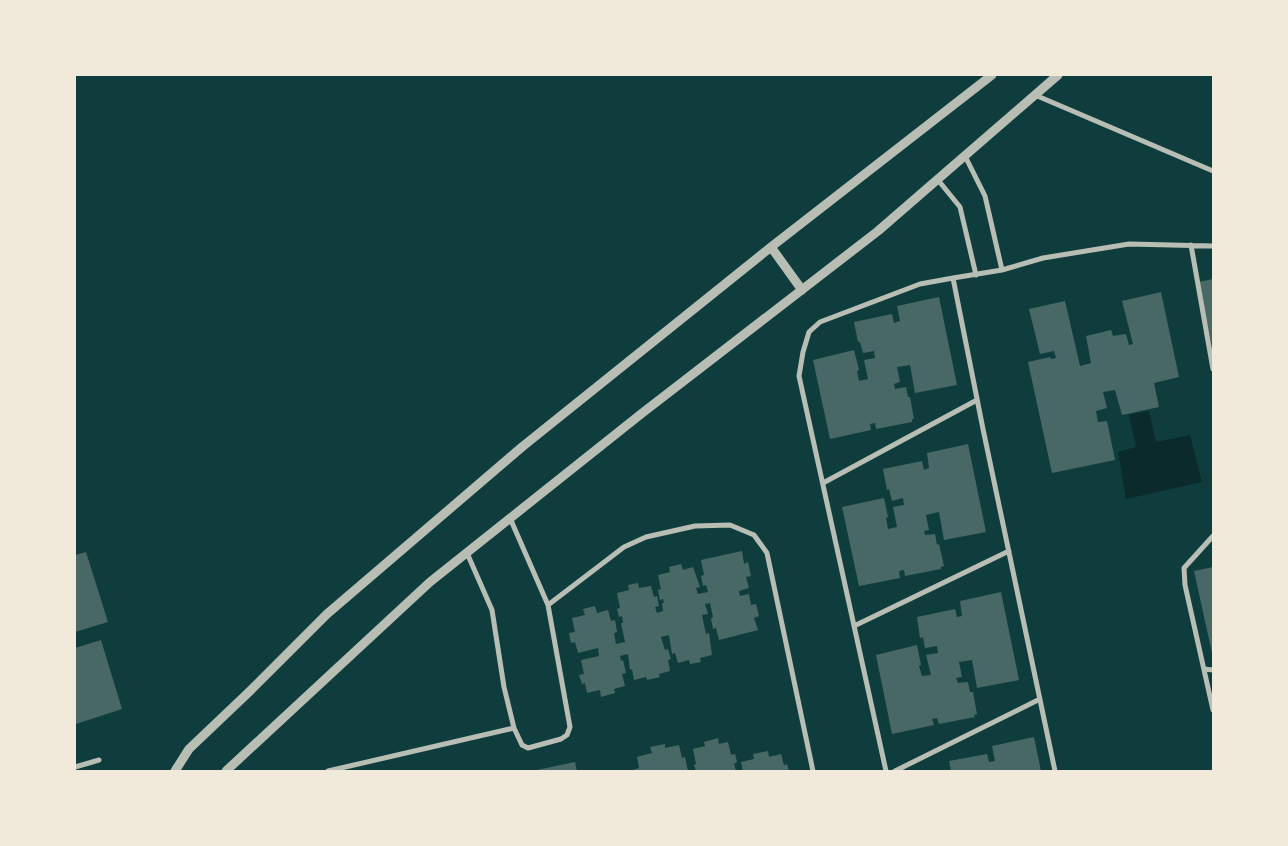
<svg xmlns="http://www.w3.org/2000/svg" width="1288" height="846" viewBox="0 0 1288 846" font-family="'Noto Serif',serif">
  <rect width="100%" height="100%" fill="#0f3d3e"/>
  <!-- water -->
  <path fill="#0a2a2b" d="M1149,411L1156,442L1190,435L1202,482L1126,499L1118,452L1136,447L1129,415Z"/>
  <!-- building -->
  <path fill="#486865" d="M1213,279V345H1212L1198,282Z
    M1161,292L1179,377L1154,383L1159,407L1122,415L1115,390L1103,392L1107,408L1096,411L1098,422L1107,421L1115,460L1052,473L1028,362L1050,357L1051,359L1056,358L1054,351L1040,354L1029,309L1065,301L1080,366L1091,363L1086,336L1111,330L1113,336L1126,334L1129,345L1133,344L1122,301Z
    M939,297L957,385L915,393L910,365L897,367L900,382L894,384L895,389L906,387L908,397H910L914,419H912V422L876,429L875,423L870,424L871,430L830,439L813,360L854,350L859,370L857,371L859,381L868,379L864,360L875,358L874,351L863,353L860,342H858L854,322L892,314L894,323L900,321L897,306Z
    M968,444L986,532L944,540L939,512L926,515L929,530L924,531L925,535L935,534L937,545L939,544L944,566L941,567V569L905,576L904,570L899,571L900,578L859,586L842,507L884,498L888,517L886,518L888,529L897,527L893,507L904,505L903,498L892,501L889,489L887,490L883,469L922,461L924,470L929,468L927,453Z
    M742,551L744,564L748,562L751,576L746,577L749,588L739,591L740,596L749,594L751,605L756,604L759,616L754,618L758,630L719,640L716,628L713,629L711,619L713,617L710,603L705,604L708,614L702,615L706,634L709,633L712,655L700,658L701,662L690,664L689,660L678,663L675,653L672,654L669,635L661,637L665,650L668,649L671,659L668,660L670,671L659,674L660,677L647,680L646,677L634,680L632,669L630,670L628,654L620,656L621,661L623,660L626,673L622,674L625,686L614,689L615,693L601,697L600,690L587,693L585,683L582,684L579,675L584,674L581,660L599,656L598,648L578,653L575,642L571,643L569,633L575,632L572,618L585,615L583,609L595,606L597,613L608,610L611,621L615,620L617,632L614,633L616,644L625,642L621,623H623L622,616L619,617L617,609L620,608L617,593L629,590L628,585L638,583L639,588L651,586L654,597L657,596L659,606L655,607L657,613L663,611L662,603H664L663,599L660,600L658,590L661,589L658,575L670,572L669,567L681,564L683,570L693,567L700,587L696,588L698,594L708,592L706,585L703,586L701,576L704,575L701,560Z
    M86,552L108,622L75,632V555Z
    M1213,567V653H1212L1194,571Z
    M1001,592L1019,680L977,688L972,660L959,662L962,677L956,678L958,683L968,682L970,692H973L977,714L974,715L975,717L939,724L937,718L932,719L934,725L892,734L876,655L917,645L921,665L919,666L922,676L931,675L926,655L938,653L937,646L925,648L923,637L920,638L917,617L955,609L957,617L962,616L960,601Z
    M101,640L122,709L76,724L75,648Z
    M1034,737L1041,771H951L949,761L987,754L989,762L995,761L992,746Z
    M718,738L719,744L728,742L731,755L735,754L737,762L734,764L736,771H696L694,765L696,764L693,749L705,746L704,742Z
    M665,744V748L679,745L682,758L685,757L688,771H630L639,768L637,757L652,753L650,747Z
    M768,751L769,757L781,754L784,765L787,764L789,771H743L741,762L754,759L753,754Z
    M575,762L577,771H537V770Z"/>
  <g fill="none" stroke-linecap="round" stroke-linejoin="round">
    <!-- minor -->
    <path stroke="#b8beb3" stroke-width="5" d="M1035,95L1213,171
      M965,156L985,196L1002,270L953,278L983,429L1055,771
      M938,180L960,207L976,275
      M1191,245L1213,369
      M1002,270L1043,258L1129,244L1213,246
      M823,483L977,400
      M1213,536L1184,568L1185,585L1213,710
      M467,553L492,610L504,687L514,728L522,745L528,748L561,739L567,735L570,727L548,605L510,518
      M548,605L624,547L646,537L695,526L730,525L754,535L767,553L813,771
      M854,626L1009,551
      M1204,669L1213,670
      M75,767L99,760
      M328,771L514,728
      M886,771L799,376L803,352L809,332L820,322L920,284L953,278
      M895,771L1040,699"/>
    <!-- tertiary -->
    <path stroke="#b8beb3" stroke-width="9" d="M771,247L802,290
      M175,771L189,749L250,691L327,614L522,447L771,247L992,75
      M226,771L430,582L641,414L878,231L1058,75"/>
  </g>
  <!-- border -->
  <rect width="1288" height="846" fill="none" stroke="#f1e9da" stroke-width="152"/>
</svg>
